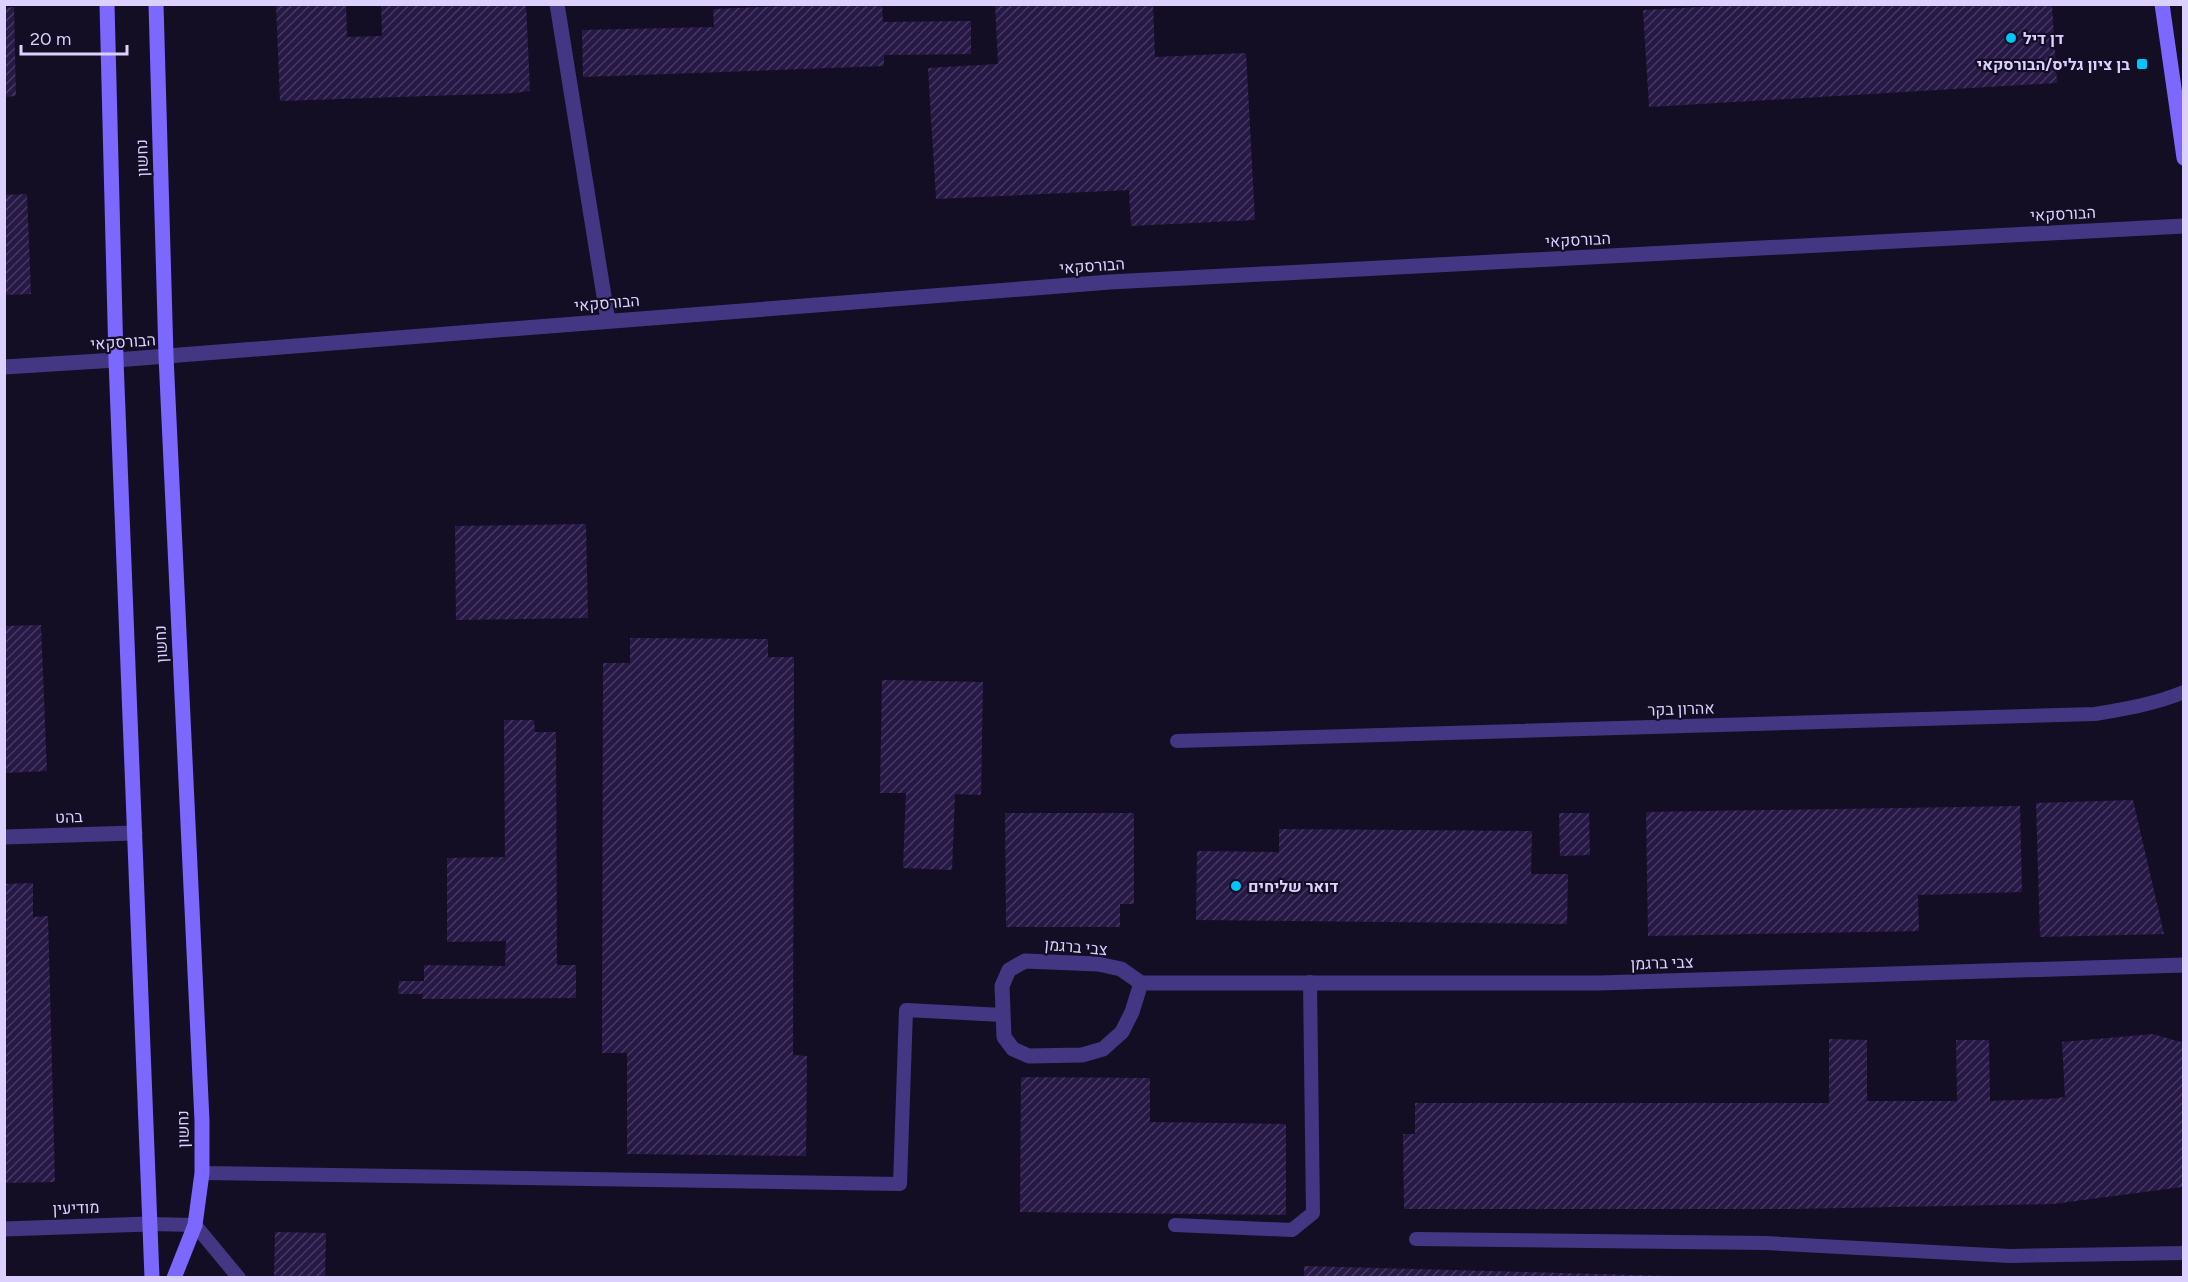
<svg xmlns="http://www.w3.org/2000/svg" width="2188" height="1282" viewBox="0 0 2188 1282" font-family="Figtree,Heebo,sans-serif">
  <defs>
    <pattern id="building-hatch" width="6" height="6" patternUnits="userSpaceOnUse" patternTransform="scale(1.5)"><rect width="6" height="6" fill="#271945"/><path d="M-1 1l2-2M0 6l6-6M5 7l2-2" fill="none" stroke="#463961"/></pattern>
  </defs>
  <rect width="100%" height="100%" fill="#140e24"/>
  <!-- building -->
  <path fill="url(#building-hatch)" d="M276,4H346L347,37L382,36L381,4H526L530,91L514,93L280,101Z
    M840,4H882L883,22L971,21V54L884,55V66L583,77L582,30L714,27L713,9Z
    M995,4H1153L1155,57L1246,53L1255,220L1131,226L1129,190L936,199L928,68L998,64Z
    M1740,5H2052L2057,83L1649,107L1643,10Z
    M14,7L16,96L4,97V8Z
    M27,194L31,294L4,295V195Z
    M586,524L588,618L456,620L455,526Z
    M41,625L47,771L4,773V626Z
    M630,638L768,639V657H794L793,1055L807,1056L806,1156L627,1154V1053H602L603,663H630Z
    M882,680L983,682L981,795L955,794L952,870L903,868L906,793H880Z
    M504,720H534L535,732H556L557,965H576V998L422,999L423,994H398L399,981H424V965L505,966L506,941L447,942V858L505,857Z
    M2133,800L2164,934L2040,937L2036,803Z
    M2020,806L2022,892L1918,895L1919,931L1648,936L1646,812Z
    M1005,813H1134V904H1120V927H1006Z
    M1559,813H1589L1590,855L1560,856Z
    M1279,829L1532,831L1531,874H1568L1567,924L1196,920L1197,851L1279,852Z
    M33,883V917L48,916L55,1182L4,1183V884Z
    M2153,1034L2184,1043L2182,1187L2053,1204L1792,1209H1404L1403,1134H1415V1103H1829V1039L1867,1040V1101H1957L1956,1040H1989L1990,1101L2048,1099L2065,1097L2062,1042Z
    M1021,1077L1150,1078V1122L1286,1124V1215L1020,1212Z
    M275,1232L326,1233L325,1278H274Z
    M1304,1266L1673,1276V1278H1304Z"/>
  <g fill="none" stroke-linecap="round" stroke-linejoin="round">
    <!-- lane -->
    <path stroke="#433784" stroke-width="14" d="M1177,741L2095,714C2125,709 2155,704 2184,692
      M202,1173L900,1184L906,1010L1003,1015
      M149,1224L195,1225L239,1278
      M1175,1225L1292,1230L1313,1213L1310,982
      M1416,1239L1766,1243L2010,1256L2184,1253"/>
    <!-- street -->
    <path stroke="#433784" stroke-width="15" d="M557,4L608,321
      M4,367L116,360L1110,282L2184,226
      M4,837L135,833
      M1141,983L1132,1012L1122,1032L1103,1049L1082,1055L1029,1056L1013,1049L1004,1037L1002,986L1009,970L1025,961L1098,964L1121,969L1141,983H1599L2184,965
      M4,1229L149,1224"/>
    <!-- secondary -->
    <path stroke="#7c67ff" stroke-width="15" d="M107,4L116,360L152,1278
      M156,4L166,356L202,1121V1173L195,1225L174,1278
      M2162,4L2184,158"/>
  </g>
  <!-- markers -->
  <g fill="#00c6fb" stroke="#140e24" stroke-width="2">
    <circle cx="2011" cy="38" r="6"/>
    <rect x="2136" y="58" width="12" height="12" rx="3"/>
    <circle cx="1236" cy="886" r="6"/>
  </g>
  <g text-anchor="middle" dominant-baseline="central" stroke-width="4.5" stroke-linejoin="round" paint-order="stroke">
    <!-- poi labels -->
    <g font-size="16" font-weight="bold" fill="#dbd0ff" stroke="#140e24" text-anchor="start">
      <text x="2023" y="38">דן דיל</text>
      <text x="2130" y="64" text-anchor="end">בן ציון גליס/הבורסקאי</text>
      <text x="1248" y="886">דואר שליחים</text>
    </g>
    <!-- street labels -->
    <g font-size="16" fill="#dbd0ff" stroke="#140e24">
      <text transform="translate(142 158) rotate(-92)">נחשון</text>
      <text transform="translate(2063 214) rotate(-3)">הבורסקאי</text>
      <text transform="translate(1578 240) rotate(-3)">הבורסקאי</text>
      <text transform="translate(1092 266) rotate(-4)">הבורסקאי</text>
      <text transform="translate(607 303) rotate(-5)">הבורסקאי</text>
      <text transform="translate(123 342) rotate(-4)">הבורסקאי</text>
      <text transform="translate(161 644) rotate(-93)">נחשון</text>
      <text transform="translate(1681 709) rotate(-2)">אהרון בקר</text>
      <text transform="translate(69 817) rotate(-2)">בהט</text>
      <text transform="translate(1076 947) rotate(5)">צבי ברגמן</text>
      <text transform="translate(1662 963) rotate(-2)">צבי ברגמן</text>
      <text transform="translate(183 1129) rotate(-91)">נחשון</text>
      <text transform="translate(76 1208) rotate(-2)">מודיעין</text>
    </g>
  </g>
  <!-- border -->
  <rect width="2188" height="1282" fill="none" stroke="#dbd0ff" stroke-width="12"/>
  <!-- scale -->
  <path d="M21 45v9h106v-9" fill="none" stroke="#dbd0ff" stroke-width="3"/>
  <text x="30" y="45" font-size="18" fill="#dbd0ff" stroke="#140e24" stroke-width="4.5" paint-order="stroke">20 m</text>
</svg>
